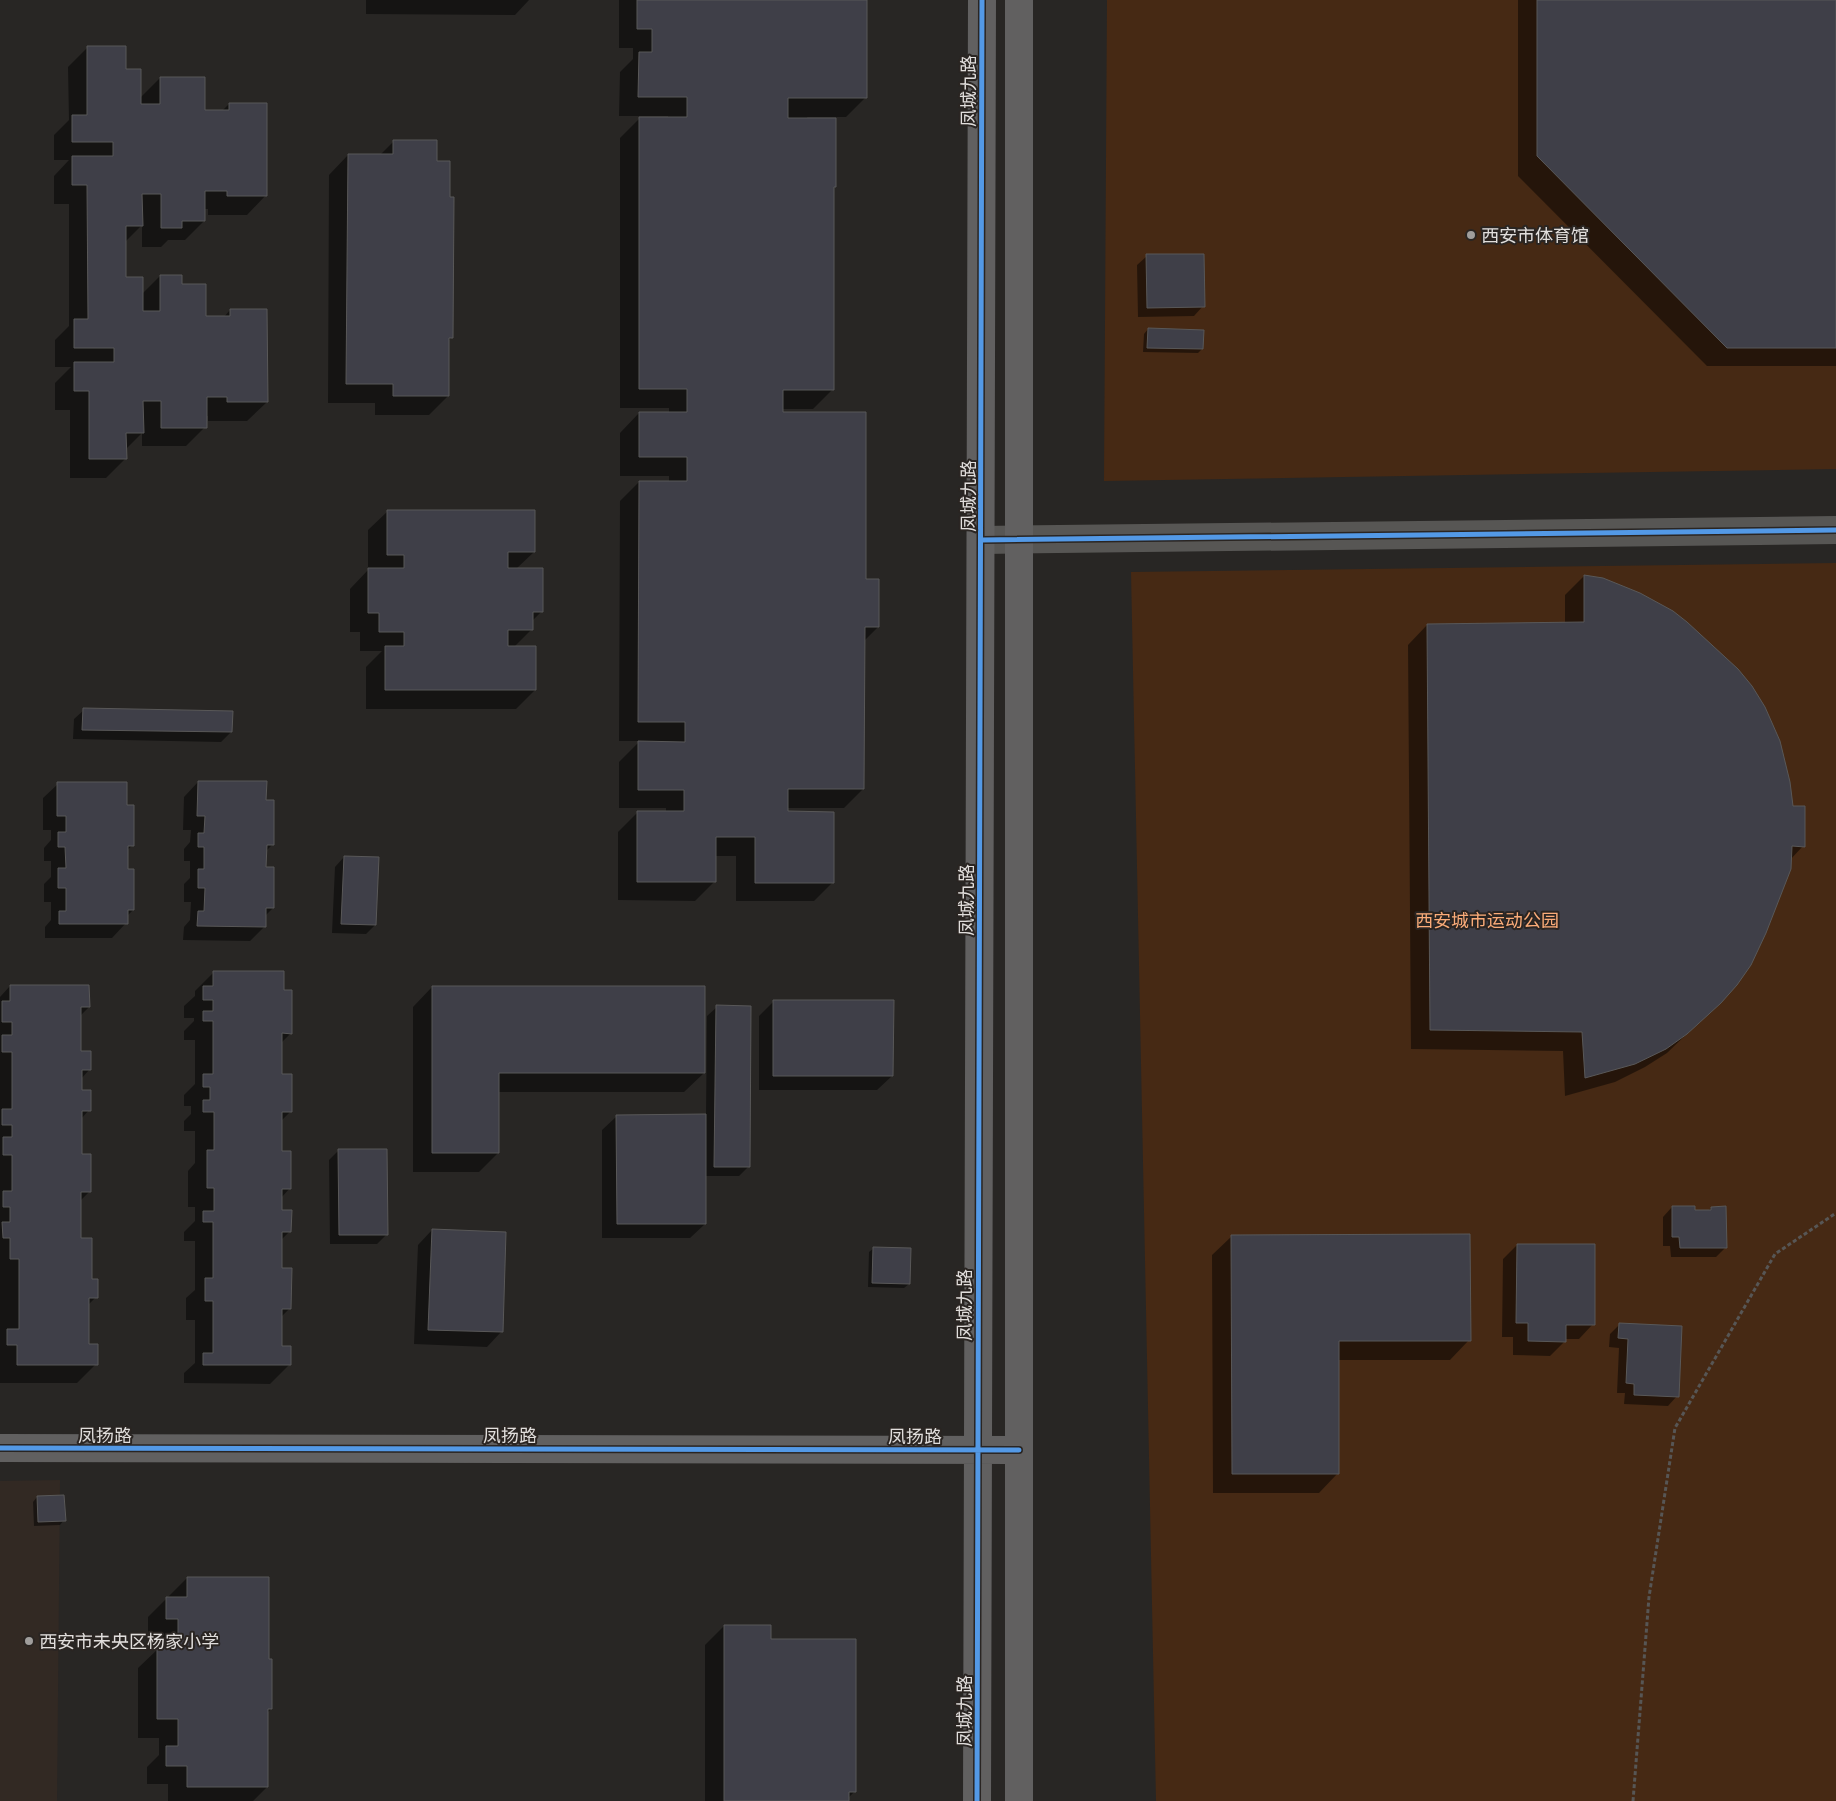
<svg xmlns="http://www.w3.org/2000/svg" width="1836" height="1801" viewBox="0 0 1836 1801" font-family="'Public Sans','Noto Sans SC',sans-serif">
  <rect width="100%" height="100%" fill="#282624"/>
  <!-- built -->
  <path fill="#322923" d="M60,1480L57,1801H0V1481Z"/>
  <!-- green -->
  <path fill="#462914" d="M1107,0H1836V469L1104,481Z
    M1836,563V1801H1156L1131,572Z"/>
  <!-- shadow -->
  <path fill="#0007" d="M366,0H529L515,15L366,14Z
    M619,0H866V97L846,117H807L835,187L832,189V390L813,409H782V413L864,580L878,627L864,641L863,789L844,808H787V813L833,882L814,901H736V856H714V882L695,901L618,900V832L637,813H666V808H619V762L640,741H619L620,501L639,482H669V476H620V433L639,413H669V408H620V138L640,118H668V116H619L620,72L633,59V48H619Z
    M1518,0H1836V366H1707L1518,176Z
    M87,48L125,71L140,98L160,78L204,112H221L229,104L266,195L247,215H208V209H204V221L185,240H168L161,247H142V225L124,243V278L141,295L160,276L181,285L205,317H224L230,310L267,402L247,421H208V416H205V427L186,446H142V433L126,449V458L106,478H70V410H55V383L71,367H55V340L69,326V204H54V176L69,160H54V135L69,120L68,67Z
    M394,141L452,337L448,341V396L429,415H375V403H328L329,175L348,155H380Z
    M1147,256L1203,306L1194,316L1138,317L1137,265Z
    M1148,329L1202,349L1198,353L1143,352L1144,334Z
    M388,511L534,552L516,569L542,611L532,621V629L514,647L535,690L516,709H366V667L382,651H360V632H350V589L368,570V530Z
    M1584,576L1792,807L1803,846L1790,860L1720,1002L1667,1053L1645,1067L1615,1082L1565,1096L1563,1051L1411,1049L1408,645L1427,625L1565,623V595Z
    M84,710L231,732L221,742L73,739L74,719Z
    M198,782L265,802L273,844L265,852V868L273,908L265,916V926L250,941L183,940L184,927L190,920L191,902H184V884L190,878V861H184V849L190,842L191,830H183L184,797Z
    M58,784L126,806L133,845L126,851V870L133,910L126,917V923L112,938H45V927L51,920V902H44V884L51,877V861H44V848L51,840V830H43V798Z
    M344,857L375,925L366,934L332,933L335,867Z
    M214,972L282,992L291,1033L281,1043V1075L291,1111L281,1121V1152L290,1188L281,1198V1211L290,1231L281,1240V1270L290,1308L281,1317V1347L289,1365L270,1384L184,1383V1373L195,1363V1320H186V1298L195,1290V1241H184V1232L195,1221V1207H188V1171L195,1163V1131H184V1121L191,1114V1106H184V1095L195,1084V1040H184V1031L194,1021V1018H184V1006L195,996V991Z
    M10,986L89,1007L80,1016V1052L89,1070L81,1079V1091L89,1110L81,1119V1155L89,1192L79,1202V1239L96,1297L87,1306V1345L96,1364L77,1383H0V997Z
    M432,987L704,1073L684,1092H498V1153L479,1172H413V1007Z
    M774,1001L892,1076L877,1090H759V1016Z
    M717,1007L748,1167L739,1176H705V1224L690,1238H602V1130L617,1116L706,1115L707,1016Z
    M339,1150L387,1234L377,1244H330L329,1160Z
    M1672,1207L1694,1212L1708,1211L1711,1208L1726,1247L1716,1257H1671L1670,1246H1663V1217Z
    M432,1230L501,1332L487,1347L414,1344L418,1245Z
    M1232,1236L1469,1340L1450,1360H1338V1473L1319,1493H1213L1212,1255Z
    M1517,1245L1593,1324L1579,1339H1565V1341L1550,1356L1513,1355V1337H1502L1503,1259Z
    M874,1248L909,1284L904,1288L868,1287L869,1252Z
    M1620,1324L1677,1396L1668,1406L1624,1404L1625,1393H1617L1619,1348L1609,1347L1610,1334Z
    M37,1497L64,1520L60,1525L34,1526L33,1502Z
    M187,1578L267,1660L271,1709L267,1713V1787L253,1801H168V1784H147V1767L159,1755V1738H138V1668L159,1648V1638H148V1617Z
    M724,1626L770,1640L855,1791L848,1798V1801H705V1645Z"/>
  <!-- building -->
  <path fill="#3f3f48" stroke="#595858" d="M637,0H867V98H788V118H836V187H834V390H783V412H866V579H879V627H865L864,789H788V811L834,812V883H755V837H716V882H637V811H684V790H638V741L685,742V722H638L639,481H687V457H639V412H687V389H639V117H687V97H638L639,52H652V29H637Z
    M1537,0H1836V348H1727L1537,156Z
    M87,46H126V69H141V104H160V77H205V110H229V103H267V196H227V191H205V221H182V228H161V194H142L143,226H126V277H143V311H160V275H182V284H206V316H230V309H267L268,402H227V397H207V428H161V401H143L144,433H126L127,459H89V391H74V362H114V348H74V319H88L87,185H72V156H113V142H72V115H87Z
    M393,140H437V161H450V197H454L453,338H449V396H393V384H346L348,154H393Z
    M1146,254H1204L1205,307L1147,308Z
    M1148,328L1204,330L1203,349L1147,348Z
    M387,510H535V552H508V568H543V612H533V630H508V646H536V690H385V646H404V632H379V613H368V568H404V555H387Z
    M1584,575L1603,578L1640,593L1673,611L1687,622L1738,669L1752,686L1765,707L1780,741L1790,782L1793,806H1805V847L1792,846L1791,869L1766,933L1751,965L1737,985L1721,1003L1687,1034L1666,1049L1635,1064L1585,1078L1582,1032L1430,1030L1427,624L1584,622Z
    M83,708L233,711L232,732L82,730Z
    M198,781H267L266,800H274V845H267L266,867H274V908H266V927L197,926L198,911H204L205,888H198V869H204V847H198V833H204L205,816H197Z
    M57,782H127V805H134V846H128V869H134V910H128V924H59V911H66V888H58V868H66L65,847H58V832H66V816H57Z
    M344,856L379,857L376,925L341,924Z
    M213,971H284V990H292V1034L282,1033V1074H292V1112H282V1151H291V1189H282V1210H292L291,1232H282V1268H292L291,1309H282V1346H291V1365H203V1353H213V1301H205V1278H213V1222H203V1211H214V1188H207V1150H214V1112H203V1100H210V1087H203V1074H213V1021H203V1011H213V1000H203V986H213Z
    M10,985H89L90,1007H81V1051H91V1070H82V1090H91V1111H82V1154H91V1192H81V1238H92V1279H98V1298H89V1344H98V1365H17V1345H7V1329H19V1259H10V1238H3L2,1222H10V1207H3V1191H12V1155H3V1137H12V1125H2V1109H12V1052H2V1035H12V1022H2V1001H10Z
    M432,986H705V1073H499V1153H432Z
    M773,1000H894L893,1076H773Z
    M716,1005L751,1006L750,1167H714Z
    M706,1114V1224H617L616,1115Z
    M338,1149H387L388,1235H339Z
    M1672,1206H1695V1210H1711V1207L1726,1206L1727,1248H1680L1679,1237H1672Z
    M432,1229L506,1232L503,1332L428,1330Z
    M1470,1234L1471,1341H1339V1474H1232L1231,1235Z
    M1517,1244H1595V1325H1566V1342L1528,1341V1323H1516Z
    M873,1247L911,1248L910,1284L872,1283Z
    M1619,1323L1682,1326L1679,1397L1634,1395V1384L1626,1383L1628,1339L1618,1338Z
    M64,1495L66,1521L38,1522L37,1496Z
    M187,1577H269V1659H272V1709H268V1787H187V1766H166V1746H178V1719H157V1647H178V1619H166V1597H187Z
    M724,1625H771V1639H856V1792H849V1801H724Z"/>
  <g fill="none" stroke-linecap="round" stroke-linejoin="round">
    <!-- path -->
    <path stroke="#575655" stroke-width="3" stroke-dasharray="4 2.5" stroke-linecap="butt" d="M1633,1801L1649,1597L1675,1428L1775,1254L1836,1213"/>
    <!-- street -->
    <path stroke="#575654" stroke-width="28" d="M982,540L1836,530"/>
    <!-- secondary -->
    <path stroke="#616060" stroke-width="28" d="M0,1448L1019,1450
      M977,1801L982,0
      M1019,1801V0"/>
    <defs>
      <path id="cycleway" d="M982,540L1836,530
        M0,1448L1019,1450
        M977,1801L982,0"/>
    </defs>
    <!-- cycleway casing -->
    <use href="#cycleway" stroke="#2a2522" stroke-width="8"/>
    <!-- cycleway -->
    <use href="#cycleway" stroke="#5399e6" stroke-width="5"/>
  </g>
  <!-- markers -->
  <g fill="#a09e9c" stroke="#2a2522" stroke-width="2">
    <circle cx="1471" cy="235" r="5"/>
    <circle cx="29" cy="1641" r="5"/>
  </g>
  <g text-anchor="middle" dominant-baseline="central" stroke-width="4" stroke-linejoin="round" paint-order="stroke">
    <!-- street labels -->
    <g font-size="18" fill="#e1dedc" stroke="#2a2522">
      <text transform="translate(968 91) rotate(-90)">凤城九路</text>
      <text transform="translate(968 496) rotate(-90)">凤城九路</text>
      <text transform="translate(966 900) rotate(-90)">凤城九路</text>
      <text transform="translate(964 1305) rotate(-90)">凤城九路</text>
      <text x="105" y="1435">凤扬路</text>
      <text x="510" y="1435">凤扬路</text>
      <text x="915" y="1436">凤扬路</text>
      <text transform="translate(964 1711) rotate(-90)">凤城九路</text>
    </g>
    <!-- poi labels -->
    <g font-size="18" fill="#e1dedc" stroke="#2a2522" text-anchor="start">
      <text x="1481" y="235">西安市体育馆</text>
      <text x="39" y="1641">西安市未央区杨家小学</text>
    </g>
    <!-- park labels -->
    <g font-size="18" fill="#fbac79" stroke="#2a2522">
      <text x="1487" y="920">西安城市运动公园</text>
    </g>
  </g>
</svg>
